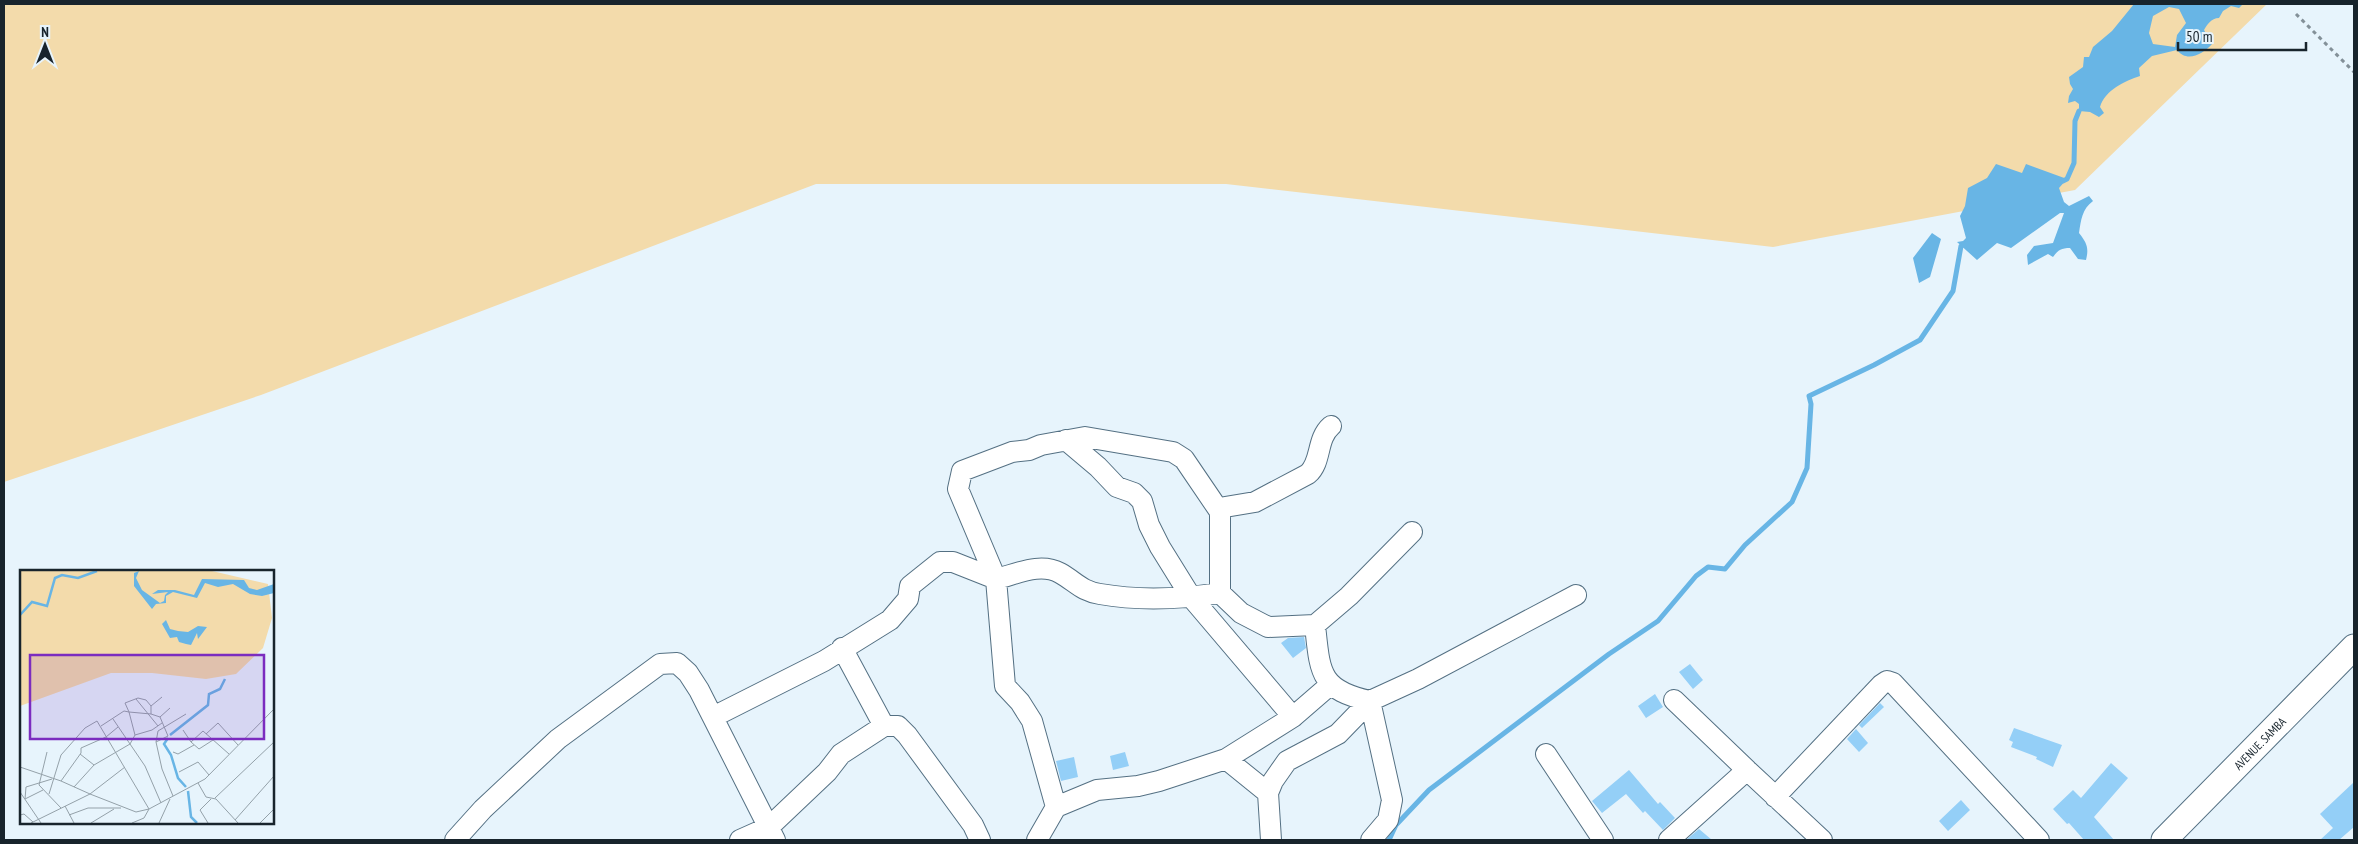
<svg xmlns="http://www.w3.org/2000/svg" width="2358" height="844" viewBox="0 0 2358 844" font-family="'PT Sans Narrow',sans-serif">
  <rect width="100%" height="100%" fill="#e7f4fc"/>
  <!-- green -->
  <path fill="#f3dbab" d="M4,4H2267L2075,190L1773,247L1226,184H816L261,395L4,482Z"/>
  <!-- water -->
  <path fill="#68b5e5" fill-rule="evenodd" d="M2134,4L2242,5L2239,8L2231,6L2223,11L2219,18C2211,18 2207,25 2204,30L2212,44C2203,54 2187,63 2177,50L2152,56L2139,68L2140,76C2125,81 2105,90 2100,107L2104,113L2099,117L2090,112L2079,111V104L2075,101L2068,103L2069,96L2073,89L2070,84L2069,77L2083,67L2084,57H2089L2093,47L2112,31ZM2169,7L2179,9L2186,23L2177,35L2175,47L2153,44L2149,33L2153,16Z
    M1996,164L2022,173L2026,164L2067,179L2059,188L2064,202L2069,206L2089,196L2093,201C2082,209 2081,220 2079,233C2087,243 2089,248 2086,260L2078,259L2070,248C2061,248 2058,250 2053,257L2048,254L2028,265L2027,255L2034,246L2053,243L2064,213H2060L2011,248L1997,243L1977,260L1957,242L1963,241L1966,238L1960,216L1965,206L1968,188L1987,178Z
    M1932,233L1941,239L1930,277L1919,283L1913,258Z"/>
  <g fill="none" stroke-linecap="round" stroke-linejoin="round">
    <!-- stream -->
    <path stroke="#68b5e5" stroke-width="5" d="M2063,181L2067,179L2074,163L2075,121L2079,111
      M1389,840L1396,825L1429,790L1609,654L1658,621L1696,576L1708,567L1725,569L1745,545L1792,502L1807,468L1811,404L1809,396L1874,365L1920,340L1953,291L1961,246L1966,244"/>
  </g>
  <!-- building -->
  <path fill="#94cff7" d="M1304,637L1306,648L1293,658L1281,643L1288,638Z
    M1690,664L1703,680L1693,689L1679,672Z
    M1655,694L1663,707L1646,718L1638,706Z
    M1880,703L1884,707L1862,728L1859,725Z
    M2014,728L2062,745L2053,767L2036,759L2037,757L2011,747L2013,742L2009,740Z
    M1856,729L1868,743L1859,752L1847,739Z
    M1125,752L1129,766L1113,770L1110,756Z
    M1074,757L1078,777L1061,781L1056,761Z
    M2111,763L2128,778L2094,817L2114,840H2084L2069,823L2067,824L2053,809L2073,790L2081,798Z
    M1629,770L1658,804L1660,802L1675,818L1663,830L1645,811L1643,813L1626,794L1602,813L1592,801Z
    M2354,782V827L2339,840H2320L2333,828L2320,814Z
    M1961,800L1970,810L1948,831L1939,821Z
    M1699,829L1712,840H1686Z"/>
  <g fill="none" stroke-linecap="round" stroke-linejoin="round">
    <defs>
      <path id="minor" d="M1066,440L1098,467L1117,487L1134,493L1142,501L1149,525L1160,547L1191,597L1293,717
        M1220,512L1184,459L1173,452L1085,437L1041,445L1029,450L1012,452L962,471L958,489L996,579C1017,574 1040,562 1060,573C1076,582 1081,591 1100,594C1140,601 1181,599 1220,593
        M1315,625L1268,627L1241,613L1220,593V512L1225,507L1255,502L1308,474C1322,462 1316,439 1331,426
        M842,648L884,726H898L907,735L973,825L980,840
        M1674,700L1747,770
        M713,717L824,661L890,620L908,599L910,586L940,562H953L996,579L1005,686L1020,702L1032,721L1056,807
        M1546,754L1603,840
        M1226,759L1268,793
        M1775,797L1881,685L1887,681L1893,683L2039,840
        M455,840L483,809L558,739L660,664L677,663L688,673L699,690L775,840
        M740,840L769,827L827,772L841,754L884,726
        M1037,840L1056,807L1097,790L1138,786L1159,781L1226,759L1293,717L1330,685
        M1271,840L1268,793L1273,781L1287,761L1338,734L1370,701L1418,679L1576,595
        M1371,840L1388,820L1392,800L1370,701C1319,690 1320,672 1315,625L1349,596L1412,532
        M1669,840L1747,770L1822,840"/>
      <g id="tertiary">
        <path id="s1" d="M2164,840L2354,647"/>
      </g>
    </defs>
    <!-- minor casing -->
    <use href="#minor" stroke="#547083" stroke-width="22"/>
    <!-- tertiary casing -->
    <use href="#tertiary" stroke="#547083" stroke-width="27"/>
    <!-- path -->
    <path stroke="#839098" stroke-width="3" stroke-dasharray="4 4" stroke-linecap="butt" d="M2296,14L2354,72"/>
    <!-- minor -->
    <use href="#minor" stroke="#fff" stroke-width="20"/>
    <!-- tertiary -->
    <use href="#tertiary" stroke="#fff" stroke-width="25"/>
  </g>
  <g text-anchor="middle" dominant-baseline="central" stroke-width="4" stroke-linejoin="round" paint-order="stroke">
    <!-- street labels -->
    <g font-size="12" fill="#18242c" stroke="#e7f4fc">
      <text stroke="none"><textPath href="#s1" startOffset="136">AVENUE. SAMBA</textPath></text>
    </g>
  </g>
  <!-- overview -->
  <g transform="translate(20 570)">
    <rect width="254" height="254" fill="#e7f4fc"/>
    <path d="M0,1H192L248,14L252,48L243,78L216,104L186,109L132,103H91L0,136Z" fill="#f3dbab"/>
    <path d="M119,1L116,8L122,20L140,33L144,31L145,25L148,22L132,24L138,20H155L174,25L182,9L224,10L229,18L237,20L254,14V23L242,26L230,24L213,14L198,17L185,13L177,28L153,22L146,26V33L136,34L132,39L114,16V3ZM146,50L150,59L158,61L168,62L178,56L187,57L178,69L177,63L171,75L166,74L159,72L157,67L150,68L142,54Z" fill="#68b5e5"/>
    <path fill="none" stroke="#68b5e5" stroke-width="2.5" d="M0,45L12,32L27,36L35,8L42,5L58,8L77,1M150,165L188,135L189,124L200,119L205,109M148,168L144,174L151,185L158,208L166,217M168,221L171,247L177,253"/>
    <path fill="none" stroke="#94a1a9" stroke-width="1" d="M116,129L138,156M131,136L126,130L118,128L105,133L109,142L131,144M150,138L140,147L148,166L136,172L142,199L153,226M140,147L131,144V136L142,127M81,156L104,141L109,142L115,165M98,157L86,167L61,178V183L41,211L70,224L105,197M163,160L171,172L183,161L209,184M186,164L198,153L218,175M136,172L138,161L166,144M171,172L179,179L193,170M27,182L19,215L41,238M153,182L158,184L174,175M60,184L74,195M0,197L41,211M159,202L178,192L189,205M178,213L186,227L196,229L218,253M54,217L74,195L110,174L93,149M23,220L5,229L6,217L32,209M0,222L21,253M29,224L41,185L65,158L77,151L129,239L124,248L112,253M195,228L254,172M141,233L125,196L110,174L115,165L132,160L142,153M45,236L54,253M0,245L4,244L13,252M49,245L68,238H101M215,250L254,206M11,253L70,224L116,242L129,239L185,209L254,139M71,253L94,239M139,253L150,229M188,253L180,240L191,229M240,253L254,239"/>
    <path fill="#7b2cbf" fill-opacity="0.15" stroke="#7b2cbf" stroke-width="2.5" d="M10,85H244V169H10Z"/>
    <rect width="254" height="254" fill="none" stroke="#18242c" stroke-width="2.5"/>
  </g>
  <!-- border -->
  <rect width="2358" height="844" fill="none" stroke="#18242c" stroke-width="10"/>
  <!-- north arrow -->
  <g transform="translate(45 45)" stroke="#e7f4fc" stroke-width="4" paint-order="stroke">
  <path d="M0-4L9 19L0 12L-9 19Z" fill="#18242c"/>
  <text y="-8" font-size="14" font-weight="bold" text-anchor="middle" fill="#18242c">N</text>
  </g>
  <!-- scale -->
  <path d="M2178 42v8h128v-8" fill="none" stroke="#18242c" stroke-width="2.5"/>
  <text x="2186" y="42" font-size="15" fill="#18242c" stroke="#e7f4fc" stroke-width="4" paint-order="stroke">50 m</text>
</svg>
